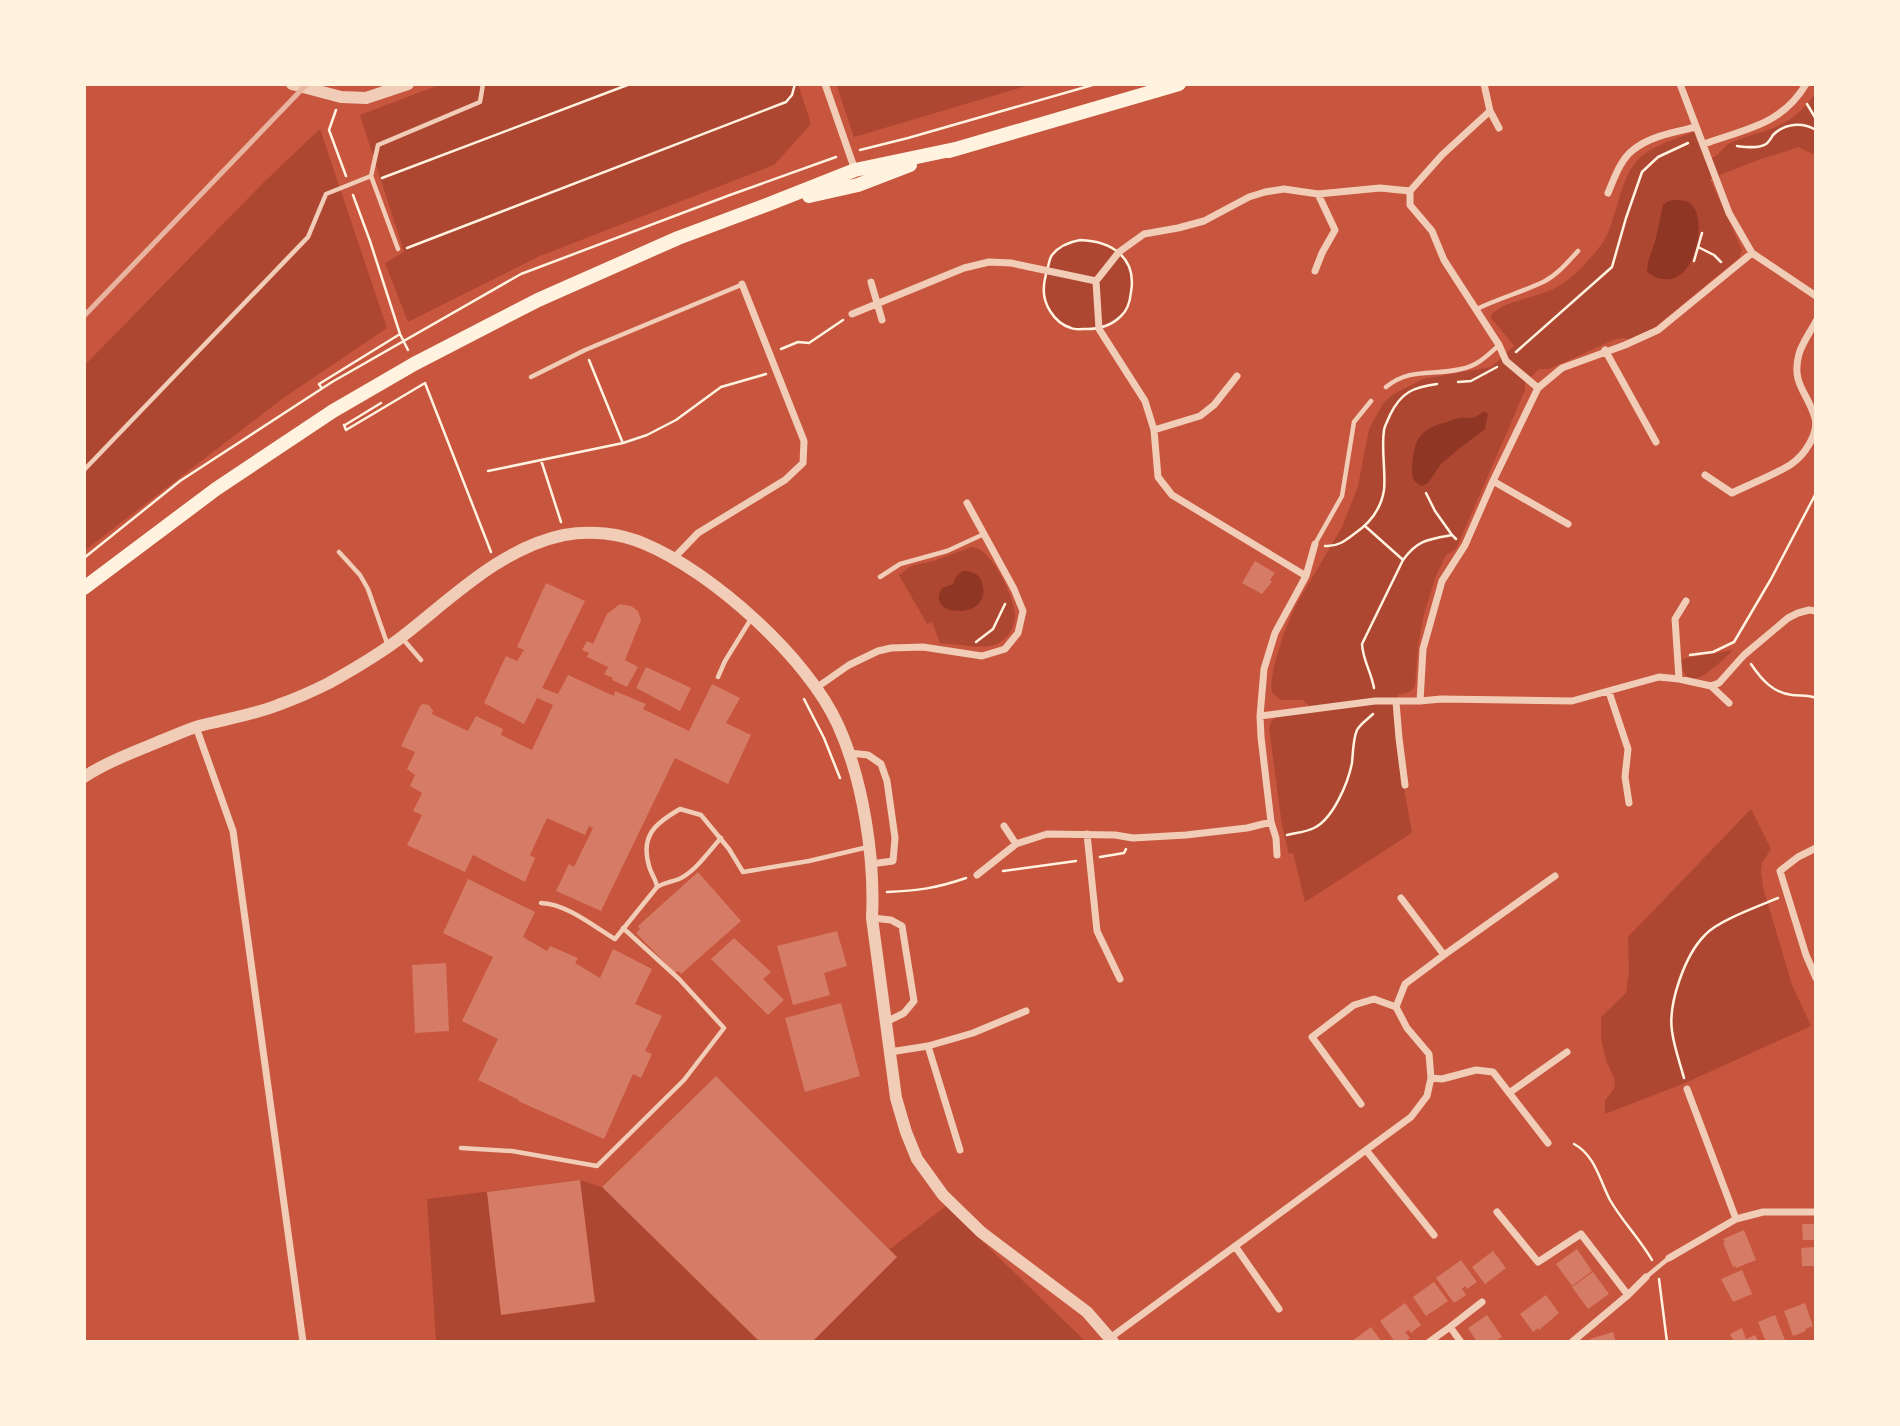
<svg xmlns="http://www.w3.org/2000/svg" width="1900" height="1426" viewBox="0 0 1900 1426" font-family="Manrope,sans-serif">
  <rect width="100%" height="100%" fill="#c8553d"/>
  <!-- green -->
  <path fill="#ae4732" d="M442,84H798L811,124L774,165L540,256L408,322L385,263L404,252L360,115Z
    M836,84H1033L854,137Z
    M1816,92V156L1799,147L1758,160L1710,179L1742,250L1739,258L1649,332L1633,340L1623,338L1616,339L1549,369H1539L1525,383V390L1511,423L1456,549L1446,555L1436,576L1424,614L1418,647L1415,686L1410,692L1398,695L1405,794L1412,833L1305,902L1293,853L1289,854L1282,826L1269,728L1272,720L1276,717L1309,713L1308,705L1303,700H1280L1272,692L1271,685L1274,666L1284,633L1295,607L1342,527L1358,486L1369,429L1384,402L1394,394L1423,379L1491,367L1514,346L1491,318V315C1504,302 1524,300 1540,294C1558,289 1572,278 1584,265C1592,256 1602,246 1607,235C1620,208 1620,167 1650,150C1663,143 1680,137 1694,132L1705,161C1710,159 1716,157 1719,153C1724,148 1725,145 1732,142C1770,127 1790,130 1816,92Z
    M320,129L387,328L282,399L84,551V366L265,181Z
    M1092,240C1119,252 1139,260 1130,294C1128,304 1127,310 1120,318C1110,327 1098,329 1085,329C1052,328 1039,304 1047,274C1050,260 1053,251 1066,244C1073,240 1084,241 1092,240Z
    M972,547C991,548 1014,596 1015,614C1016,628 1005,644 990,646C975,648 956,644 940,643L932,622L927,624L899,575L911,566L933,561Z
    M1733,650C1719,663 1684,702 1681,659Z
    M1751,809L1771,849L1762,863L1761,871L1763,887L1792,985L1811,1026L1685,1083L1605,1114V1101L1615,1087L1614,1078L1606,1060L1601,1038V1017L1626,993L1629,971L1628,937Z
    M716,1076L890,1249L946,1206L1086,1342H436L427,1199L580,1180L602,1187Z"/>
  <!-- water -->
  <path fill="#8f3625" d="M1674,200C1680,200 1686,200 1690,203C1711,218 1693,305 1647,272L1648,262L1655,242L1663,205L1668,201Z
    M1484,411L1488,414L1485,429L1455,452L1441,464L1428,483L1422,486C1415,483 1411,478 1412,469C1414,443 1416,431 1443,423C1448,422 1454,419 1459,418C1473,417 1473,420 1484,411Z
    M962,571C970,571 977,572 981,580C998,621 922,619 942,588L953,584L956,577Z"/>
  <!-- building -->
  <path fill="#d67c66" d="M1255,561L1275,573L1270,580L1272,582L1262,594L1242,583Z
    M546,583L585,601L542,688L558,694L568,675L614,696L615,691L646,704L643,709L689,731L712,684L740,698L726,723L751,735L728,784L675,758L601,911L556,891L569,864L574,867L593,828L589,826L585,835L547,818L530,855L535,858L525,882L473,855L465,872L407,845L422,815L413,811L422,793L410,786L415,775L407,769L415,752L401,746L420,706L423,704L429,705L433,711L432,714L468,731L476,716L503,729L501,735L532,750L553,705L537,698L524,724L484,703L506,656L517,661L524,650L517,647Z
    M620,604L631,606L638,611L641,620L625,660L638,667L627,687L612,680L613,678L604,674L608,667L587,657L589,653L582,650L587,641L593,644L607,614Z
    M646,667L691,688L680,711L636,688Z
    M698,872L741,921L681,974L678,971L675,973L636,933L640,929L638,926Z
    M468,879L535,912L523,937L547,951L550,946L578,958L575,963L600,978L613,949L652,969L635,1004L662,1016L645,1051L652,1054L641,1078L633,1074L604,1139L518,1101L519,1100L478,1080L498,1039L462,1021L493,957L443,933Z
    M837,931L847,966L824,973L830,995L793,1005L777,946Z
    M734,938L771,972L763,979L784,1000L768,1015L711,959Z
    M446,963L449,1031L415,1033L412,965Z
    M841,1003L860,1076L805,1092L785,1018Z
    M716,1076L897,1257L812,1342H760L602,1187Z
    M580,1180L595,1302L501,1315L487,1192Z
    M1802,1224H1816V1240H1803Z
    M1744,1230L1756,1260L1736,1268L1735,1266L1733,1267L1723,1243L1725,1242L1723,1239Z
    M1816,1247V1266H1802L1801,1248Z
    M1577,1249L1592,1271L1572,1286L1556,1264Z
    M1493,1251L1506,1268L1485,1284L1472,1267Z
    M1461,1260L1477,1282L1467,1289L1465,1286L1462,1289L1466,1295L1454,1303L1436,1278Z
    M1742,1270L1752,1294L1733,1302L1721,1279Z
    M1593,1272L1609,1294L1588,1309L1572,1287Z
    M1434,1282L1448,1301L1426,1316L1413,1297Z
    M1546,1295L1559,1313L1539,1330L1538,1328L1533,1332L1520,1314Z
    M1405,1303L1421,1325L1411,1333L1409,1330L1405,1332L1410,1338L1404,1342H1395L1380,1321Z
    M1805,1303L1813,1326L1805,1329L1806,1331L1793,1336L1784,1311Z
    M1487,1315L1502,1337L1494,1342H1477L1468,1328Z
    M1775,1315L1785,1340L1780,1342H1766L1758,1322Z
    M1371,1327L1382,1342H1351Z
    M1742,1328L1746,1339L1755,1335L1759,1342H1734L1730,1334Z
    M1613,1332L1616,1342H1591L1590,1339Z"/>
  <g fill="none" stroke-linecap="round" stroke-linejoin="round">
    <!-- path -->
    <path stroke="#fff3e0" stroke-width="2.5" d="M1807,104L1816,119
      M336,110L329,130L346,176
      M1737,146C1745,147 1758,149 1766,144C1769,142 1771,138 1773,135C1785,123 1802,122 1816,130
      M860,150L908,138L1096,84
      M382,178L630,84
      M353,195L370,241L400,334L408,350
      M1080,240C1112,241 1137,258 1131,292C1130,302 1128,310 1121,316C1111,326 1100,329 1087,329C1082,329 1075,330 1071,328C1054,323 1042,303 1044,286C1044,281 1046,275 1047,270C1049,265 1049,259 1052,255C1059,246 1069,242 1080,240Z
      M1698,247L1714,255L1721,262
      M407,248L786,102L792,95L795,84
      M1694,261L1702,233
      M781,349L798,342L809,343L843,320
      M1516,352L1612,267L1626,218L1642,172L1658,157L1688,143
      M589,360L622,441
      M1458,382L1471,381L1497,367
      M321,387L319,384L400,334
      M344,425L346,430L425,383L491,552
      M345,425L381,403
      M541,460L561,522
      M488,471L623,443L647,435L676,420L721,387L766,374
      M1426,493L1435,511L1452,535
      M1365,526L1402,559
      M1325,546C1337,547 1345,541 1354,534C1369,524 1381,509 1384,490C1386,471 1381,450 1384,430C1385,425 1388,420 1390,415C1401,392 1414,387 1437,384
      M84,558L180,481L332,382L521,274L730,195L836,157
      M976,642L993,629L1005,604
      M1690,655L1713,652L1734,642L1771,579L1815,495L1816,489
      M1751,664C1761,679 1773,693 1792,695C1801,696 1808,695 1816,698
      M1374,688C1371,671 1363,661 1362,644L1403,560C1417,540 1429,539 1452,535L1456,539
      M804,699L824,738L840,778
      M1287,835C1295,833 1306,832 1314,828C1333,819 1348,783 1352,763C1353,753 1353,739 1357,730C1361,723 1367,720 1373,714
      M1100,857L1124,853L1126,849
      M1003,871L1076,861
      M887,892C917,891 937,888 966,878
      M1684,1078C1680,1063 1674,1047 1672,1031C1668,1003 1685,955 1705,935C1717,921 1759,906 1778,898
      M1574,1144C1595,1155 1600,1181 1610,1200C1622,1221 1640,1239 1652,1260
      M1659,1279L1667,1342"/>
    <!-- service -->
    <path stroke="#f1ccb7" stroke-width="4.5" d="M398,249L371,176L378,145L480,102L483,84
      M1477,309C1499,298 1523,292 1545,281C1558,274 1568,262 1578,251
      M531,377L585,350L741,285
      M1386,387C1411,367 1433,376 1461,369C1477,366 1487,356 1499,345
      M84,470L308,237L326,194L371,176
      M1315,544L1342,496L1354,422L1371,401
      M339,552L360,575L368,589L388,646
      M880,577L900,564L947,551L984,534
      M402,638L421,660
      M718,677L725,661L751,619
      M657,887C664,883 671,882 679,879C695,872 709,851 721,838
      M541,903C567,904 593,926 615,939L657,887C656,879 651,874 649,866C640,835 656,823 680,809L701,815L729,849L743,872L809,861L868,847
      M461,1148L512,1151L597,1166L684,1080L724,1028L679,979L623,928
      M1646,1277L1669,1258"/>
    <!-- minor -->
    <path stroke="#f1ccb7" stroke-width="7" d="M825,84L855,170
      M1484,84L1490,111L1499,128
      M1680,84L1729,213L1752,253L1816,296
      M1704,144C1745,129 1782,125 1806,84
      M1410,191L1442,155L1490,111
      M1608,193C1614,179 1620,160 1633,150C1650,136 1675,132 1696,127
      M1315,271L1322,253L1335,230L1318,194
      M871,282L882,320
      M852,314L964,268L989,262L1011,263L1096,281
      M1605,350L1656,442
      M1154,430L1200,416L1214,405L1237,376
      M1705,475L1732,493C1750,484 1772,476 1790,465C1804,456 1821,432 1814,415C1807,392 1791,383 1799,354C1802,343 1811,331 1816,321
      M1493,481L1568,524
      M674,558L698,533L785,480L803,463L804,441L742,284
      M1306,576L1172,495L1158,477L1154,430L1145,401L1099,329L1096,281L1119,252L1144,234L1178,228L1204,221L1249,197L1265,192L1284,189L1318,194L1380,188L1410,191V205L1432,231L1444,260L1499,345L1506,361L1538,388
      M1679,679L1675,619L1686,601
      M1711,686L1729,703
      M816,688L849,665L878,651L891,648L923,647L982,656L1005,649L1018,633L1023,611L1014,589L967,503
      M1609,692L1628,749L1625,777L1629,803
      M1420,701L1423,649L1442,581L1465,545L1493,481L1538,388L1562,368L1625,345L1658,330L1752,253
      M1396,702L1399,738L1405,785
      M1260,716L1375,701H1420L1441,699L1572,701L1659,677L1679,679L1711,686L1719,683L1744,655L1788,618L1798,613L1809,610L1816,611
      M196,727L233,831L303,1342
      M850,753L868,755L881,764L887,781L895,838L893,861L871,864
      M1004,826L1016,844
      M1087,834L1097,931L1120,979
      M1816,848L1798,857L1780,871L1806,955L1816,978
      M1277,855L1276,838L1271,822L1261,737L1260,716L1264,669L1275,633L1306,576L1315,544
      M977,875L1016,844L1047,834L1115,835L1133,838L1186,835L1247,828L1271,822
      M872,918L891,920L902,926L914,1001L904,1013L886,1022
      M1444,955L1555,876
      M928,1046L960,1150
      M890,1052L928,1046L973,1033L1026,1011
      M1431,1078L1442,1079L1476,1070L1493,1072L1548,1143
      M1687,1089L1736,1219
      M1509,1093L1567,1052
      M1361,1104L1312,1037L1354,1005L1374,999L1396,1007
      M1366,1150L1434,1235
      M1497,1212L1538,1262L1581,1234L1628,1295
      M1235,1246L1279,1309
      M1669,1258L1736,1219L1763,1212H1816
      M1110,1338L1411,1117L1427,1096L1431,1078L1429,1054L1407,1028L1396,1007L1405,984L1444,955L1401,898
      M1429,1342L1450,1327
      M1461,1342L1450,1327L1482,1302
      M1572,1342L1628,1295L1646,1277"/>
    <!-- tertiary -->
    <path stroke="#f1ccb7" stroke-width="12" d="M292,84L341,97L366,98L408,84
      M84,777C107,762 132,753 158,742C172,737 185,730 199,726C225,719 253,715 278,705C295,699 313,691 329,683C354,669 380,654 403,636C452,598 501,548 564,535C590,530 620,533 645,544C712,572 808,658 838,725C863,780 875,857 872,918L896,1098L906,1132L917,1159L943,1195L981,1232L1087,1312L1113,1342"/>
    <!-- primary -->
    <path stroke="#fff3e0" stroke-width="14" d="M949,151L1179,84
      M809,196L858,185L910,165
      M84,588L216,489L333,411L414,364L538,300L678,238L769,204L855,170L955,149"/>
    <!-- rail -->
    <path stroke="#e9b49f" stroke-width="5" d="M84,316L307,84"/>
  </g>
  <!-- border -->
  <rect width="1900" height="1426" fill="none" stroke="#fff3e0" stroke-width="172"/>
</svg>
